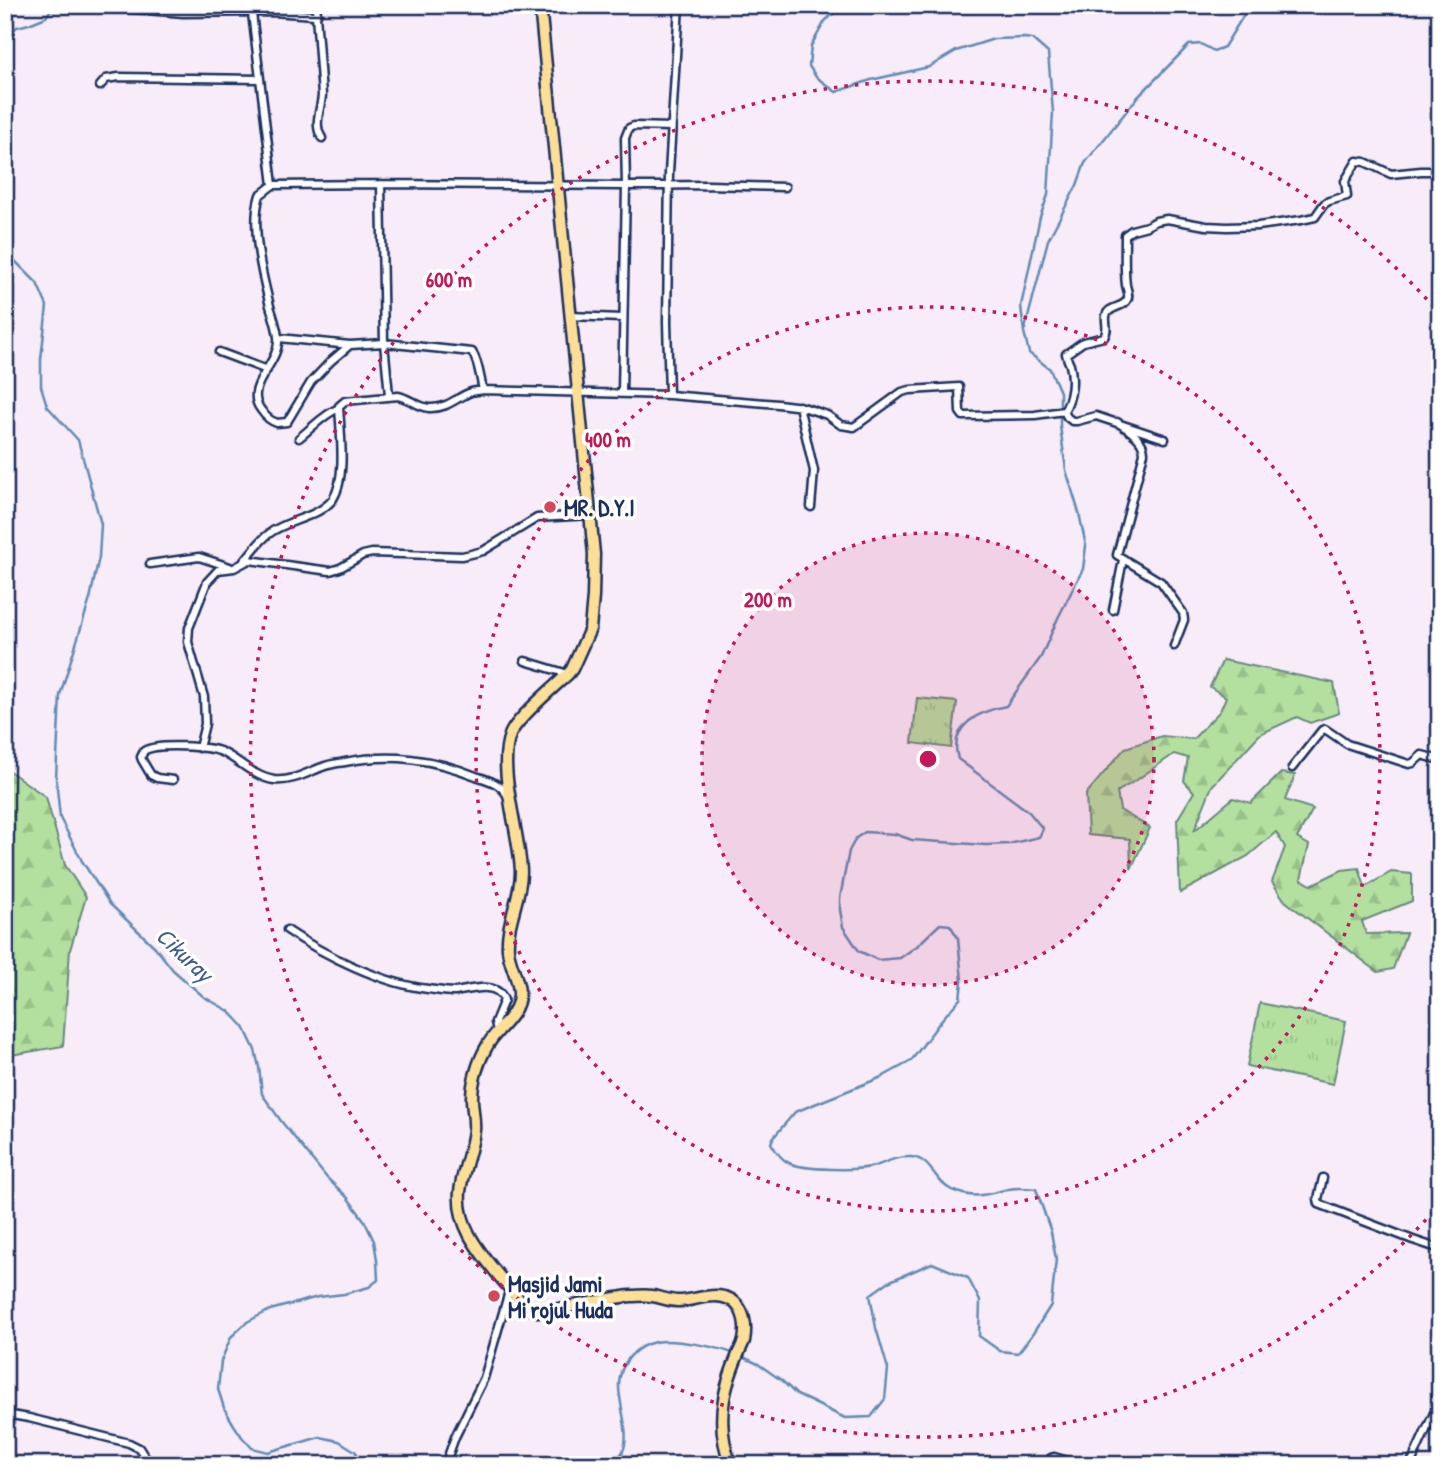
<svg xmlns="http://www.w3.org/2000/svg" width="1445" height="1470" viewBox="0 0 1445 1470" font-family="'Patrick Hand',sans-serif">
  <defs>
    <pattern id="grass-tufts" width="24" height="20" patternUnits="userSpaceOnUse" patternTransform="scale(1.75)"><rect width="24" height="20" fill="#b3e09e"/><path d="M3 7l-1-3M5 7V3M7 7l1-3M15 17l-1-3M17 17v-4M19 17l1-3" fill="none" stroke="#99c08a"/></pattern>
    <pattern id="forest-firs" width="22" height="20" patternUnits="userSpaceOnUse" patternTransform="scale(1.75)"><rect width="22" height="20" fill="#b3e09e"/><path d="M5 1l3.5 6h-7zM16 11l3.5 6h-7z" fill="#99c08a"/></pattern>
  </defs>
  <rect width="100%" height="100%" fill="#f7ecf8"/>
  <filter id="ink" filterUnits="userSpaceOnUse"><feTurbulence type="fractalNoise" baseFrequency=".0143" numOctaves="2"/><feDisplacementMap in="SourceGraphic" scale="14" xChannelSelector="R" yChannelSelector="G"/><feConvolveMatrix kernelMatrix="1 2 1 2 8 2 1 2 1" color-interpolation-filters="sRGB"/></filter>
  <g filter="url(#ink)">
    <!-- grass -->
    <path fill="url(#grass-tufts)" stroke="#67887e" stroke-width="2" d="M917,698L957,702L951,748L912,743Z
      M1260,1003L1346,1021L1333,1084L1247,1066Z"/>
    <!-- forest -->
    <path fill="url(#forest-firs)" stroke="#67887e" stroke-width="2" d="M1223,660L1334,683L1339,713L1310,723L1297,717L1260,734L1212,786L1194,831L1233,798L1251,803L1281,773L1295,775L1285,800L1313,809L1297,838L1309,845L1301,879L1311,885L1342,870L1359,868L1365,887L1391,872L1412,874V901L1362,921L1366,934L1406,933L1393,969L1378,972L1285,901L1272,882L1285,847L1276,832L1248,856L1180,893L1177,820L1194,792L1184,781L1188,758L1174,754L1138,779L1117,792L1120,810L1150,828L1131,869L1130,839L1088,835L1086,794L1125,748L1162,736L1193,739L1220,711L1226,697L1210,687Z
      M5,768L46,797L65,865L86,897L70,950L63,1046L5,1056Z"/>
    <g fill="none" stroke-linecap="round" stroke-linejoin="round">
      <!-- stream -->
      <path stroke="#618bb4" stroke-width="2.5" d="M5,37L17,27L29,24L46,17L54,5
        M5,248L12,258L37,283L47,306L41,359V386L47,406L78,440L101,524L99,557L90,599L60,695L56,778L60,818L82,861L110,904L155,947L173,970L204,997L229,1011L244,1027L255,1050L259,1067L262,1094L281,1121L327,1178L347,1197L364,1220L374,1241L377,1260L378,1280L369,1287L344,1294L318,1297L270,1310L247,1322L231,1337L221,1361L218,1389L224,1408L234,1425L242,1437L252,1448L268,1452L320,1437L339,1441L355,1451L364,1465
        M1025,329L1048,240L1077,185L1085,163L1137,98L1189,45L1201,44L1214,51L1224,47L1245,13
        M741,1356L758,1364L781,1380L797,1395L816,1404L845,1418L871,1417L885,1399L888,1369L876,1328L870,1295L888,1282L932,1263L968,1278L980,1301L979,1336L1000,1351L1018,1353L1032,1335L1051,1305L1056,1259L1051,1232L1036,1189C1027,1188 1018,1187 1009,1189C986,1194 976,1200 952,1190C935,1183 931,1158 911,1157C897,1156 887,1162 875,1166C859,1171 804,1170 789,1163C782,1160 775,1150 771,1143L773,1138L795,1112L882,1077L911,1061L943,1018L960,999L962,981L958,938L950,925L940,924L917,946L900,958L878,960L859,951L843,927L840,910V898L849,851L856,838L865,832L895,834L912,840L986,845L1009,844L1039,837L1043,829L1029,812L958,759C948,726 979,711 1006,706L1041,657L1058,618L1083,569L1086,546L1079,513L1066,470L1060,426V392L1050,369L1029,353L1024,332L1021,306L1040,217L1048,195L1053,112L1048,53L1032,39L1025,38L994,39L956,51L929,67L871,80L836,92L816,77L809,66L811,46L825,21L843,5
        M610,1465C613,1462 619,1457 622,1453C632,1435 618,1404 619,1384C620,1363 635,1346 655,1342C673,1338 718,1347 735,1354"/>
      <defs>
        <path id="minor" d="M251,5L273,185L381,184L626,186L707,185L785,187
          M122,8L183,13L273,12L314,15L317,14L316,5
          M316,15L322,95C321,110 313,124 322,138
          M100,86L106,79L119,77L260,79
          M381,184L384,343L389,395
          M273,185L260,195C250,227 262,274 270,306C273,316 277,327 278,337C281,364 242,386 261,410C265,416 270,421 277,423L287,422L311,382L331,361L350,345L384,343L472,352C479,362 480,378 483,390
          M569,316L622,318
          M279,338L350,345
          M219,352L267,370
          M622,393L626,186L625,138L629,128L634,126L671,127
          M669,395L667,322L669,173L679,5
          M799,406L814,471L811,507
          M1064,411C1072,398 1074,380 1070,365C1068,361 1067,358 1066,354L1083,342L1104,337C1109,330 1105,324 1106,316C1108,306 1123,308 1127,300C1130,296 1127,290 1126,285C1124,268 1125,251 1125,235L1132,230L1147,226L1156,221L1167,219L1206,226L1227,227L1258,226L1301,220L1315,217L1324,204L1329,201L1347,196L1345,181L1357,161L1365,162L1391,174L1421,171H1440
          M1064,411L1067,417L1072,421H1077L1096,416L1165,439
          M1117,422C1128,430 1144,438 1144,453L1117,555L1161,582L1183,613L1184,620L1174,646
          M299,438C312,428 324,414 339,408
          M244,561C252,552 260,540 270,533C287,520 320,517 333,499C347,477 340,431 339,406L345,401L398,396C409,398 418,407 429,408C447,409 457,397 471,392C475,391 479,391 483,390L669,395L778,404L803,407L827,415L841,425L854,427L902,392L910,390L959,387L960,412L963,416L1035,415L1064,411
          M150,564L199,557L230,567
          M1113,610L1123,560
          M525,661L568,674
          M199,748L205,724L204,697L188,642L189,628L207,582L218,570L234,568L249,560L330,571L340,568L363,555L372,553L462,556L471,554L483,551L537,518L591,515
          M1292,768L1322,730L1325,729L1347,744L1409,764L1413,763L1422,755L1440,760
          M173,780L157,778L151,775L142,760L141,757L144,751C156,743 209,746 222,752C239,760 254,777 274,780C292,782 308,772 325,766C331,764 339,763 345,762C392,753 433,759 476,776C488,780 500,783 507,795
          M287,930C324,955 383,984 428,989C436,990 446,992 455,992C470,990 497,980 504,1000L495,1022L497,1031
          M1323,1178L1318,1199L1319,1204L1413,1240L1440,1249
          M5,1414L29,1418L129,1443L139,1448L150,1465
          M445,1465L455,1437L484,1378L510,1288
          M1050,1465L1051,1458L1054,1457L1082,1465
          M1410,1465L1440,1400"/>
        <path id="primary" d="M540,5L594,554L593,597L590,629L572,669L568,674C554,687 515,720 510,735C497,770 520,833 521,872C521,898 506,923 508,949C509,965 520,980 519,995C518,1017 495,1029 486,1048C478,1062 472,1082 472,1098C472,1109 475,1119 474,1130C472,1151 462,1171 460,1192C457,1226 479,1251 499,1276C507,1285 515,1295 523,1304C528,1308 532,1310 537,1311C550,1312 562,1308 574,1306C593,1302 612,1298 631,1296C638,1296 645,1295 652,1296C661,1297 669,1301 678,1301C690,1301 702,1296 715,1296C741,1296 748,1319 744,1341C725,1382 713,1420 731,1465"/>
      </defs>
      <!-- minor casing -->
      <use href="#minor" stroke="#1b2f5e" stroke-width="11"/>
      <!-- primary casing -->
      <use href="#primary" stroke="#1b2f5e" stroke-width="15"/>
      <!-- minor -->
      <use href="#minor" stroke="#fff" stroke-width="6"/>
      <!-- primary -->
      <use href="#primary" stroke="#fcde96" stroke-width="10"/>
    </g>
  </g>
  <!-- distance rings -->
  <circle cx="928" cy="759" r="226" fill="#c2185b" fill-opacity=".12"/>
  <g fill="none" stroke="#c2185b" stroke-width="3.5" stroke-dasharray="3.5 7">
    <circle cx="928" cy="759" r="226"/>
    <circle cx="928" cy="759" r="452"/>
    <path d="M1440 1204A678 678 0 1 1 1440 314"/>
  </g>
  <!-- markers -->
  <g fill="#d1495b" stroke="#fff" stroke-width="2.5">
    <circle cx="550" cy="507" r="7"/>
    <circle cx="494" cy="1296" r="7"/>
  </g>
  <g text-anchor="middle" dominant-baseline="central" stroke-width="7" stroke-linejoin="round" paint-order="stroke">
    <!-- poi labels -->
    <g font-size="23" font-weight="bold" fill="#1b2f5e" stroke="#fff" text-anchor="start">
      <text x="564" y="507">MR. D.Y.I</text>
      <text x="508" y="1283">Masjid Jami<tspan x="508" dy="26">Mi'rojul Huda</tspan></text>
    </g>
    <!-- water labels -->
    <g font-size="24" font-style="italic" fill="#3e5d89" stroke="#fff">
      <text transform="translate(185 954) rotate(43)">Cikuray</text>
    </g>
  </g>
  <circle cx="928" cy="759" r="10" fill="#c2185b" stroke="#fff" stroke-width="3.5"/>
  <g font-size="21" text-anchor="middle" font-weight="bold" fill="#c2185b" stroke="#fff" stroke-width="7" stroke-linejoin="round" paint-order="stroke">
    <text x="449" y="287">600 m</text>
    <text x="608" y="447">400 m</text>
    <text x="768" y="607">200 m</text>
  </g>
  <!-- margin -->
  <rect width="1445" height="1470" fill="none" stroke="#fff" stroke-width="28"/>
  <rect x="14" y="14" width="1417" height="1442" fill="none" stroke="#1b2f5e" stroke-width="2.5" filter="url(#ink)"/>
</svg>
